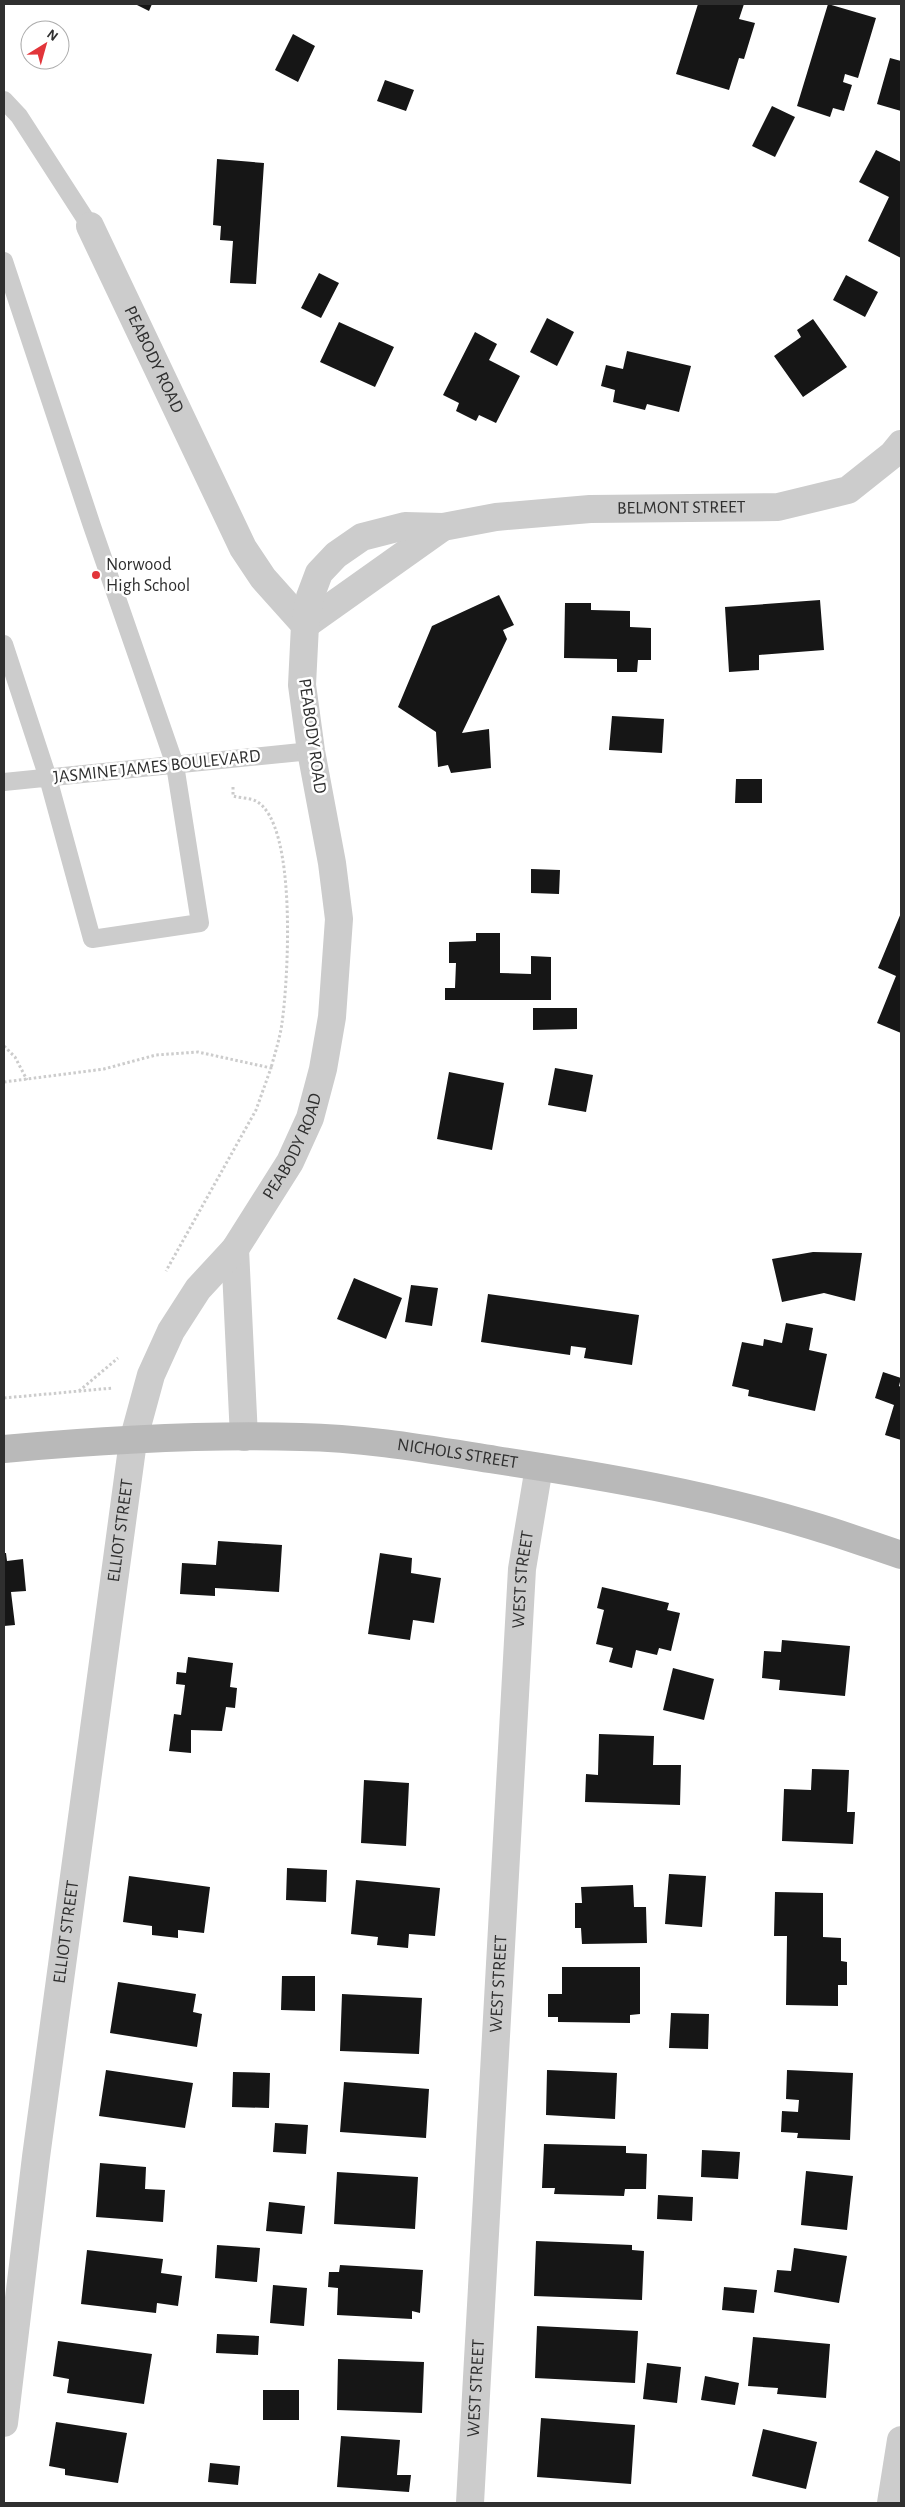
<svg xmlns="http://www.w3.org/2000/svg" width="905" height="2507" viewBox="0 0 905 2507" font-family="'Alegreya Sans',sans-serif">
  <rect width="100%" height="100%" fill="#fff"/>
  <!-- building -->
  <path fill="#161616" d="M135,4H152L149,11Z
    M698,4H744L739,19L755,23L744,59L739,58L729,90L676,74Z
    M828,4L876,18L858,78L845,74L843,82L852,85L844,111L833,108L830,117L797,106Z
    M293,34L315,46L298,82L275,70Z
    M890,58L901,61V111L877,104Z
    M385,80L414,90L406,111L377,101Z
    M772,106L795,117L775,157L752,146Z
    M876,150L901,162V258L868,241L889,197L859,182Z
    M217,159L264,163L256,284L230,283L233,241L220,240L221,226L213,225Z
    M319,273L339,283L321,318L301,308Z
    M846,275L878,292L865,317L833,300Z
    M547,318L574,332L557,366L530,352Z
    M813,319L847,367L803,397L774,356L801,337L797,330Z
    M339,322L394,347L375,387L320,362Z
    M475,332L497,344L489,360L520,376L496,423L479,415L476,421L456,411L459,403L443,395Z
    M627,351L691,366L679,412L647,404L645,410L613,402L615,390L601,386L606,365L623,369Z
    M499,595L514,625L503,630L507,639L462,733L489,729L491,768L451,773L448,765L438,767L436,732L398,707L432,626Z
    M820,600L824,650L759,655V670L729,672L725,607Z
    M565,603H591V610L630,611V627L651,628V660H638L637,672H617V659L564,658Z
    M612,716L664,719L662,753L609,750Z
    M736,779H762V803H735Z
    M531,869L560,870L559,894L531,893Z
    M901,913V1033L877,1023L896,976L878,968Z
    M476,933H500V973L531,974V956L551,957V1000H445V988H455L456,963H449V942L476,941Z
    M533,1008H577V1029L533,1030Z
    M555,1068L593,1075L586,1112L548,1105Z
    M449,1072L504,1083L492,1150L437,1139Z
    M813,1252L862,1253L855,1301L824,1293L782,1302L772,1259Z
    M354,1278L402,1298L386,1339L337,1319Z
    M411,1285L438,1288L432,1326L405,1322Z
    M488,1294L639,1315L632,1365L584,1358L586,1348L571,1346L570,1355L481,1342Z
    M786,1323L813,1328L809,1350L827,1354L815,1411L748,1396L749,1390L732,1386L742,1342L763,1346L764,1339L782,1343Z
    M883,1372L901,1378L899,1386L901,1387V1440L885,1435L894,1405L875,1398Z
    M218,1541L282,1545L279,1592L215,1588V1596L180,1594L182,1563L216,1565Z
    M4,1553H6L7,1561L23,1559L26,1591L11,1592L15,1625L4,1626Z
    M380,1553L412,1558L411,1573L441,1578L434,1623L413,1620L410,1640L368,1634Z
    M602,1587L669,1603L667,1610L680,1613L671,1651L659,1648L657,1655L636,1650L632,1668L609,1662L613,1648L596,1644L604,1610L597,1608Z
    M782,1640L850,1646L845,1696L779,1690L780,1680L762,1678L764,1651L781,1652Z
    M188,1657L233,1663L230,1687L237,1688L235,1708L226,1707L222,1731L191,1730V1753L169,1751L174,1714L181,1715L185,1685L176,1684L177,1672L186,1673Z
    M673,1668L714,1679L704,1720L663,1710Z
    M599,1734L654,1736L653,1765H681L680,1805L585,1802L586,1774L598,1775Z
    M812,1769L849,1770L847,1812H855L853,1844L782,1841L784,1789L811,1790Z
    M364,1780L409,1783L406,1846L361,1843Z
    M287,1868L327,1870L326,1902L286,1900Z
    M669,1874L706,1876L702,1927L665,1924Z
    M129,1876L210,1887L204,1933L178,1930V1938L152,1935V1926L123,1922Z
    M356,1880L440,1888L435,1936L409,1934L408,1948L377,1945L378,1937L351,1934Z
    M633,1885L634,1907H646L647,1943L582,1944L581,1928H575V1903H582L581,1887Z
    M775,1892L823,1893V1937L841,1938V1961L847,1962V1985H838V2006L786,2005L787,1936H774Z
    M562,1967H640V2014L630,2015V2023L558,2022V2017H548V1994H562Z
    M282,1976H315V2011L281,2010Z
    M118,1982L196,1994L193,2012L202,2014L197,2047L110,2033Z
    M342,1994L422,1998L419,2054L340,2051Z
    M671,2013L709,2014L708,2049L669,2048Z
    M106,2070L193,2083L185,2128L99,2116Z
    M547,2070L617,2073L615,2119L546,2115Z
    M787,2070L853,2073L850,2140L797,2138L798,2133L781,2132L782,2111L798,2112L799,2100L786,2099Z
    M233,2072L270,2073L269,2108L232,2107Z
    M344,2082L429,2089L426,2138L340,2132Z
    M275,2123L308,2125L306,2154L273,2152Z
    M544,2144L626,2146V2153L647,2154L646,2189H625L624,2196L554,2194L555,2188H542Z
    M702,2150L740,2152L738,2179L701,2177Z
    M100,2163L146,2167L145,2189L165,2190L163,2222L96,2217Z
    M806,2171L853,2176L847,2230L801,2225Z
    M337,2172L418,2177L415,2229L334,2224Z
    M658,2195L693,2197L692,2221L657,2219Z
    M269,2202L305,2206L302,2234L266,2231Z
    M536,2241L632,2245V2250L644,2251L642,2300L534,2296Z
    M217,2245L260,2248L257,2282L215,2278Z
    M794,2248L847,2256L839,2303L774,2292L777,2270L791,2271Z
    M87,2250L163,2259L161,2273L182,2276L178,2306L157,2303L156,2313L81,2304Z
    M340,2265L423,2270L420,2313L412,2311V2319L337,2315L338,2288L328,2287L329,2272H339Z
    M273,2285L307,2288L304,2326L270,2323Z
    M724,2287L757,2290L754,2313L722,2310Z
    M537,2326L638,2331L635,2383L535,2378Z
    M217,2334L259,2336L258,2355L216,2353Z
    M753,2337L830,2344L826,2398L777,2394L778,2388L748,2386Z
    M58,2341L152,2354L144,2404L67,2393L69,2379L53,2376Z
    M338,2359L424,2362L422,2413L337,2410Z
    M647,2363L681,2367L677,2403L643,2399Z
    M705,2376L739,2383L735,2405L701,2400Z
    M263,2390H299V2420H263Z
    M541,2418L635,2425L631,2484L537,2477Z
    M56,2422L127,2433L118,2483L65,2475V2469L49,2466Z
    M763,2429L817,2442L806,2489L752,2476Z
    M341,2436L400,2440L397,2475H411L409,2492L337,2487Z
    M210,2463L240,2466L238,2485L208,2482Z"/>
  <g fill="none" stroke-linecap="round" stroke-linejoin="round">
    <!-- path -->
    <path stroke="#ccc" stroke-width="3" stroke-dasharray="2.5 2.5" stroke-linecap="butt" d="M233,787V796C240,798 250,798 256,801C298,824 288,981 282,1023C280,1038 275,1053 271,1068
      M4,1046L15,1057L27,1080
      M4,1082L104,1069L156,1055L198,1052L271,1068L256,1110L166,1271
      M79,1391L118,1358
      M4,1398L113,1388"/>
    <!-- service -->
    <path stroke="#ccc" stroke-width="18" d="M4,100L19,116L90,226
      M4,261L92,526L175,765L200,923L92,939L48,778L4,644
      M4,782L311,751"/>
    <!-- minor -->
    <g stroke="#ccc" stroke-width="28">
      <path id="s1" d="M90,226L243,548L263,578L305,625"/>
      <path d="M305,625L443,527"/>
      <path d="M235,1249L244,1437"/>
      <path id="s2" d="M4,2423L36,2157L133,1441L151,1375L171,1331L198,1289L235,1249L290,1162L310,1118L323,1069L332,1017L339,919L332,863L311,751L302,685L305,625L310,597L319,573L336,555L362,537L405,526L443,527L496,517L590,509L778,507L848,490L892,455L901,444"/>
      <path id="s3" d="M470,2503L522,1569L539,1467"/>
      <path d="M891,2503L901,2440"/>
    </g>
    <!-- secondary -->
    <path stroke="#b9b9b9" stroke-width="28" id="s4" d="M4,1449C102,1440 202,1434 301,1437C366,1438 432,1450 496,1460C602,1476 708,1494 810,1525C841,1534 871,1545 901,1555"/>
  </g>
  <!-- markers -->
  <circle fill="#e2353a" stroke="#fff" stroke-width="2" cx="96" cy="575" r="5"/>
  <g text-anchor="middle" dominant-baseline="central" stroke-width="5" stroke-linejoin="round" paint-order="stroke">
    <!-- street labels -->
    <g font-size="18" fill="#2f2f2f" stroke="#fff">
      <text stroke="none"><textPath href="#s1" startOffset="148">PEABODY ROAD</textPath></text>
      <text stroke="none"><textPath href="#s2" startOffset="2294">BELMONT STREET</textPath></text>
      <text transform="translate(312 736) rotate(82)">PEABODY ROAD</text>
      <text transform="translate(157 767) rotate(-6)">JASMINE JAMES BOULEVARD</text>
      <text stroke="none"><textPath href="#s2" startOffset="1330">PEABODY ROAD</textPath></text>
      <text stroke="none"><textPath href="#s4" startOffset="455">NICHOLS STREET</textPath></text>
      <text stroke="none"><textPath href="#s2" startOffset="900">ELLIOT STREET</textPath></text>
      <text stroke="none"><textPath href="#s3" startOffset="925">WEST STREET</textPath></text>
      <text stroke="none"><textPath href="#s2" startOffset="495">ELLIOT STREET</textPath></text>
      <text stroke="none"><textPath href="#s3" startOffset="520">WEST STREET</textPath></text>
      <text stroke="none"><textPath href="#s3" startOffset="115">WEST STREET</textPath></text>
    </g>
    <!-- poi labels -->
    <g font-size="18" fill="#2f2f2f" stroke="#fff" text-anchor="start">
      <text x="106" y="565">Norwood<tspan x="106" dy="21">High School</tspan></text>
    </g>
  </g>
  <!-- border -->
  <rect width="905" height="2507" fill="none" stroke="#2f2f2f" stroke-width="10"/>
  <!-- north arrow -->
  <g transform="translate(45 45) rotate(37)"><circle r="24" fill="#ffffff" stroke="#acacac"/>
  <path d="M0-4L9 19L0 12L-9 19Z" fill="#e2353a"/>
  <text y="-8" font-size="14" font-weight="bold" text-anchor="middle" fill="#2f2f2f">N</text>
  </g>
</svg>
